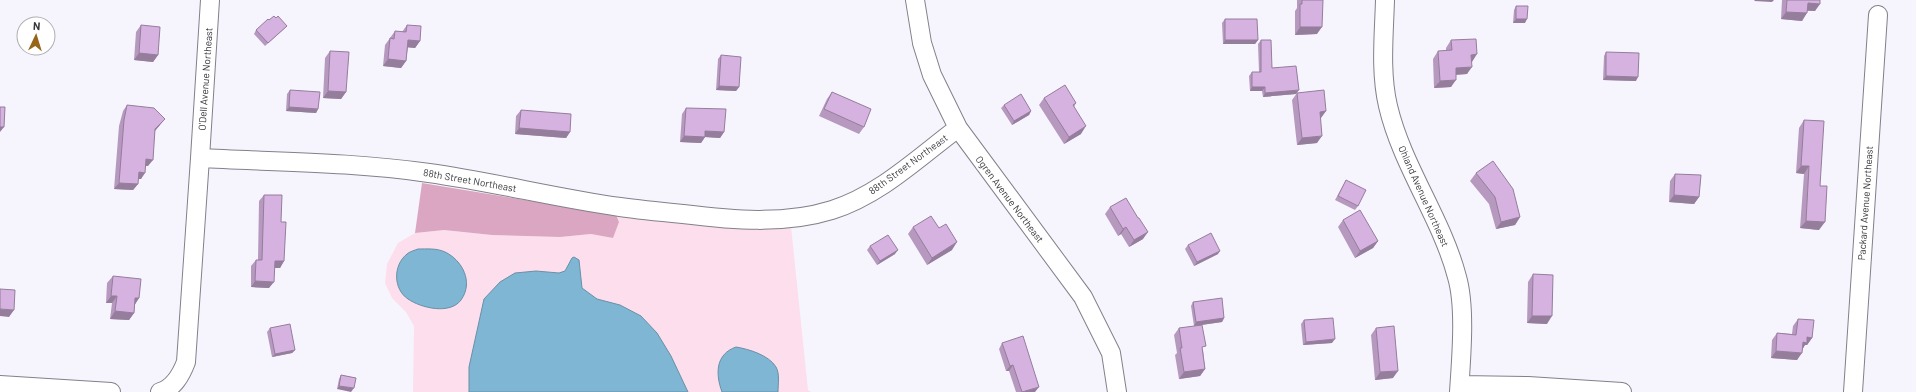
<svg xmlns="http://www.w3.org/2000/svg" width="1916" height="392" viewBox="0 0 1916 392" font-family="Barlow,sans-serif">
  <rect width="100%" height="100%" fill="#f6f5fe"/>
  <!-- green -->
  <path fill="#fddeed" d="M616,215L791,226L808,390L811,392H778V379L719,384L722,392H688L671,356L607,302L597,299L582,288L579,260L569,263L565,271L559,273L536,271L479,321L469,367V392H413L414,326L406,312L392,298L385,283L387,264L398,243L415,233L444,230L492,235L560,237L591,234L613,238Z"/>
  <!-- forest -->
  <path fill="#dba6c1" d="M422,183L616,215L619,222L613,238L591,234L560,237L492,235L444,230L415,233Z"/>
  <!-- water -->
  <path fill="#7eb6d4" stroke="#6990a6" d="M418,249C426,249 437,248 445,252C462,260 474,282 461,300C450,315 421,308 408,299C393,289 393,265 407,254C409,252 415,250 418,249Z
    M574,257L579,260L582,288L597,299L620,305L641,316L657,333L671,356L688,392H469V367L484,299L500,282L515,273L536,271L559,273L565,271L572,258Z
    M736,347C748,349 769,355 776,367C780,374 778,384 778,392H722C715,373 716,354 736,347Z"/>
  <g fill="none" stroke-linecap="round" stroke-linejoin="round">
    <defs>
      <path id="minor" d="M915,0L922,43L932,75L958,128L1083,297L1111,353L1117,392
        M1385,0C1384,35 1380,72 1388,106C1402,166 1442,219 1457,277C1466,308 1461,360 1459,392
        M200,158L210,0
        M0,385L111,392
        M1460,385L1528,386L1622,392
        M160,392C174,388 181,375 186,362L200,158C276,162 353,162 429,173C493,182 556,198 620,207C641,210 662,212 683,214C732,220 784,225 832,210C880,195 919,157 958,128
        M1853,392L1878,15"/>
    </defs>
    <!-- minor casing -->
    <use href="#minor" stroke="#828189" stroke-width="20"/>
    <!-- minor -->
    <use href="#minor" stroke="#fff" stroke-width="18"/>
  </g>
  <!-- wall -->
  <path fill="#b799c0" d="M1297,0H1323L1317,34L1295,35V11L1297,8Z
    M1782,0H1820L1815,11H1807L1802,21L1781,19Z
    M1516,6L1525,23H1513L1514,10Z
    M276,18L287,26L284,29L265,46L254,34L256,30L269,20Z
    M1225,19L1258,40L1255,44H1223L1222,23Z
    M141,25L158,55L153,62L134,60L136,32Z
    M407,25L420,41L415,48L408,47L406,61L401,68L383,66L385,45L395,31L402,32Z
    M1261,40L1272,68L1296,94L1263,97L1262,91H1250L1249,76L1252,72H1259L1258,44Z
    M1451,40L1472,62H1471L1467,74L1456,75L1451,87L1434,88L1433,59L1438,51H1446V48Z
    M330,51L346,92L341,99L323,98L325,58Z
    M1606,52L1636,81L1603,80L1604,56Z
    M721,55L739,87L736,91L716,90L718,59Z
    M290,90L318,109L316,113L286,111L287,94Z
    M832,92L864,127L859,134L819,116L827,99Z
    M1297,93L1326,111L1320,118L1317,143L1297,145L1292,100Z
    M1044,98L1076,103L1074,107L1081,134L1064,144L1039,105Z
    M127,105L160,125L155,131L148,166H146L141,179H138V184L133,190L114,189L119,126L123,111Z
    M1004,105L1031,111L1029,115L1012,125L1001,108Z
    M686,108L724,132L720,138L705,137L701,143L680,142L682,114Z
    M521,110L570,132L566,138L515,134L516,116Z
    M1804,120L1820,186L1819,230L1800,228L1804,174L1796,173L1799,128Z
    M1476,173L1520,217L1515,225L1496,229L1489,204L1470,181Z
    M1675,174L1699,197L1694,204L1669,202L1670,181Z
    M1346,180L1358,206L1355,210L1335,200Z
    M264,195L281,222L284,261L280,268H274L269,288L251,287V266L256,260H258L259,201Z
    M1110,207L1138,218L1143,239L1129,247L1121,234L1118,236L1105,214Z
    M1343,220L1378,241L1373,248L1355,258L1338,227Z
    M913,227L939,228L952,250L927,265L908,234Z
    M1188,245L1218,254L1194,266L1185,249Z
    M870,246L895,254L877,265L867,250Z
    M1533,274L1547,324L1527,323L1528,282Z
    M113,276L139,298L135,304L134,313L129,320L110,319L112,303H106L107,283Z
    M1193,302L1224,318L1222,322L1194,326L1191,306Z
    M1798,319L1812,338L1807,345H1805L1803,348L1797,360L1771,358L1772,340L1777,333L1792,334L1793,326Z
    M1304,320L1332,343L1303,345L1301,324Z
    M270,328L295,350L292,353L272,357L267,332Z
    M1179,328L1203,350L1205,369L1200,376L1179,379L1175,355L1177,353L1174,335Z
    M1376,328L1393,378L1375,380L1371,335Z
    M1002,343L1035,392H1016L1009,371H1006L999,349Z
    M341,375L356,378L337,389L339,379Z"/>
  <!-- shaded-wall -->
  <path fill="#957d9c" d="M1755,0H1774L1772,2L1754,1Z
    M1808,3L1820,4L1815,11L1803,10Z
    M1786,12L1807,13L1802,21L1781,19Z
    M1516,19H1527L1525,23H1513Z
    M1300,27H1322L1317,34L1295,35Z
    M408,40L420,41L415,48L403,47Z
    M1225,40H1258L1255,44H1223Z
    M139,53L158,55L153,62L134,60Z
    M1477,54L1472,62H1466L1471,55Z
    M388,59L406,61L401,68L383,66Z
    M1472,67L1467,74L1450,75L1456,68Z
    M1606,76L1638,77L1636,81L1603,80Z
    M1456,80L1451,87L1434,88L1440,81Z
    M719,86L739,87L736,91L716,90Z
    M1252,87H1265L1262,91H1250Z
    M1299,90L1296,94L1263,97L1265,93Z
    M328,91L346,92L341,99L323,98Z
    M289,107L318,109L316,113L286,111Z
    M1031,111L1029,115L1012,125L1014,121Z
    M1326,111L1321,118L1315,119L1320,112Z
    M165,119L160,125L151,135L155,129Z
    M1086,126L1081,134L1064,144L1069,137Z
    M0,127H4L0,132Z
    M519,128L570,132L566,138L515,134Z
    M705,131L724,132L720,138L705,137L701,143L680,142L684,136Z
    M1322,136L1317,143L1297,145L1302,138Z
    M146,159L153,160L148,166H142Z
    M1801,166H1809L1804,174L1796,173Z
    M139,172L145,173L141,179H134Z
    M119,183L138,184L133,190L114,189Z
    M1674,195L1699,197L1694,204L1669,202Z
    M1520,217L1515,225L1496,229L1501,222Z
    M1806,221L1825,222L1819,230L1800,228Z
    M1126,227L1121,234L1118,236L1123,229Z
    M1148,232L1143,239L1129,247L1134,240Z
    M1378,241L1373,248L1355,258L1360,251Z
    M957,242L952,250L927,265L932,258Z
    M898,250L895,254L877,265L880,261Z
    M1220,251L1218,254L1194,266L1197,262Z
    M275,261H284L280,268H270Z
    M255,281L274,282L269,288L251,287Z
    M111,296H117L112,303H106Z
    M135,298H139L134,306Z
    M0,309L14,310L9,317L0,316Z
    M115,311L134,313L129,320L110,319Z
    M1532,316H1552L1547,324L1527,323Z
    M1224,318L1222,322L1194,326L1196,322Z
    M1807,337L1812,338L1807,345H1805L1802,350H1798Z
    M1335,339L1332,343L1303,345L1306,342Z
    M295,350L292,353L272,357L275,354Z
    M1776,351L1802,353L1797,360L1771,358Z
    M1013,365L1009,371H1006L1010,366Z
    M1205,369L1200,376L1179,379L1184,372Z
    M1398,371L1393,378L1375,380L1380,372Z
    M339,386L354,388L351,392L337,389Z
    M1039,387L1035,392H1023Z"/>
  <!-- building -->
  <path fill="#d5b2df" stroke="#957d9c" d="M1302,0H1323L1322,27H1300V4H1302Z
    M1787,0H1820V4L1808,3L1807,13L1786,12Z
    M1516,6H1528L1527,19H1516Z
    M274,16L276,18L278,16L287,26L268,43L256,30L268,19L269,20Z
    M1225,19H1257L1258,40H1225Z
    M141,25L160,27L158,55L139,53Z
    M407,25L421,26L420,41L408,40L406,61L388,59L390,38L394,39L395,31L406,32Z
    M1476,39L1477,54L1471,55L1472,67L1456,68V80L1440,81L1438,51L1452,50L1451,40Z
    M1261,40H1271L1272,68L1296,66L1299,90L1265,93V87H1252V72H1261Z
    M330,51L349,52L346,92L328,91Z
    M1606,52L1639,53L1638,77L1606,76Z
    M721,55L741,57L739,87L719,86Z
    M1065,85L1076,103L1073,105L1086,126L1069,137L1044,98Z
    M290,90L320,92L318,109L289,107Z
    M1324,90L1326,111L1320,112L1322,136L1302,138L1297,93Z
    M832,92L871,109L864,127L824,109Z
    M1021,94L1031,111L1014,121L1004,105Z
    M127,105L154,108L165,119L155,129L153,160L146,159L145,173L139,172L138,184L119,183L124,120Z
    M0,107H5L4,127H0Z
    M686,108L726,109L724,132L705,131V137L684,136Z
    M521,110L571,114L570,132L519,128Z
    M1804,120L1824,121L1820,186H1827L1825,222L1806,221L1809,166H1801Z
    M1493,161L1513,189L1520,217L1501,222L1495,197L1476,173Z
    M1675,174L1701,175L1699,197L1674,195Z
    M1346,180L1366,190L1358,206L1338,196Z
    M264,195H282L281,222H286L284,261H275L274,282L255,281L256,260H262Z
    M1126,198L1138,218H1139L1148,232L1134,240L1126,227L1123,229L1110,207Z
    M1360,210L1378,241L1360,251L1343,220Z
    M931,216L939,228L946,224L957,242L932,258L913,227Z
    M1211,233L1220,251L1197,262L1188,245Z
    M888,235L898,250L880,261L870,246Z
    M1533,274L1553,275L1552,316H1532Z
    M113,276L141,279L139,298H135L134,313L115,311L117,296H111Z
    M0,289L15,290L14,310L0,309Z
    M1222,298L1224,318L1196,322L1193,302Z
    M1333,318L1335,339L1306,342L1304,320Z
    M1798,319L1814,320L1812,338L1807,337V343L1803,342L1802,353L1776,351L1777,333L1796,335Z
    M290,324L295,350L275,354L270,328Z
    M1202,325L1206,346L1202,347L1205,369L1184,372L1180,348H1182L1179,328Z
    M1394,326L1398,371L1380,372L1376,328Z
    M1023,336L1039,387L1022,392L1013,365L1010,366L1002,343Z
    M341,375L356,378L354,388L339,386Z"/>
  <g text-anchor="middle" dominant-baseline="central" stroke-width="4" stroke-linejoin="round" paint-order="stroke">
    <!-- street labels -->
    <g font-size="10" fill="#38373b" stroke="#fff">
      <text transform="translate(205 79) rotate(-86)">O'Dell Avenue Northeast</text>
      <text transform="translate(908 164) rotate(-36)">88th Street Northeast</text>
      <text transform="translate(470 180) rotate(10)">88th Street Northeast</text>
      <text transform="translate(1424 196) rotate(66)">Ohland Avenue Northeast</text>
      <text transform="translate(1010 199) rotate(53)">Ogren Avenue Northeast</text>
      <text transform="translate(1865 203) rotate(-86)">Packard Avenue Northeast</text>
    </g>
  </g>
  <!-- north arrow -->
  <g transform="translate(36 36) rotate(4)"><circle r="19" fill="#ffffff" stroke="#afafb1"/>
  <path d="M0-3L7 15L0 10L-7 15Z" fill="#966517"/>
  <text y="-6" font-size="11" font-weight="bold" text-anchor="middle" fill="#38373b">N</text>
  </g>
</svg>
